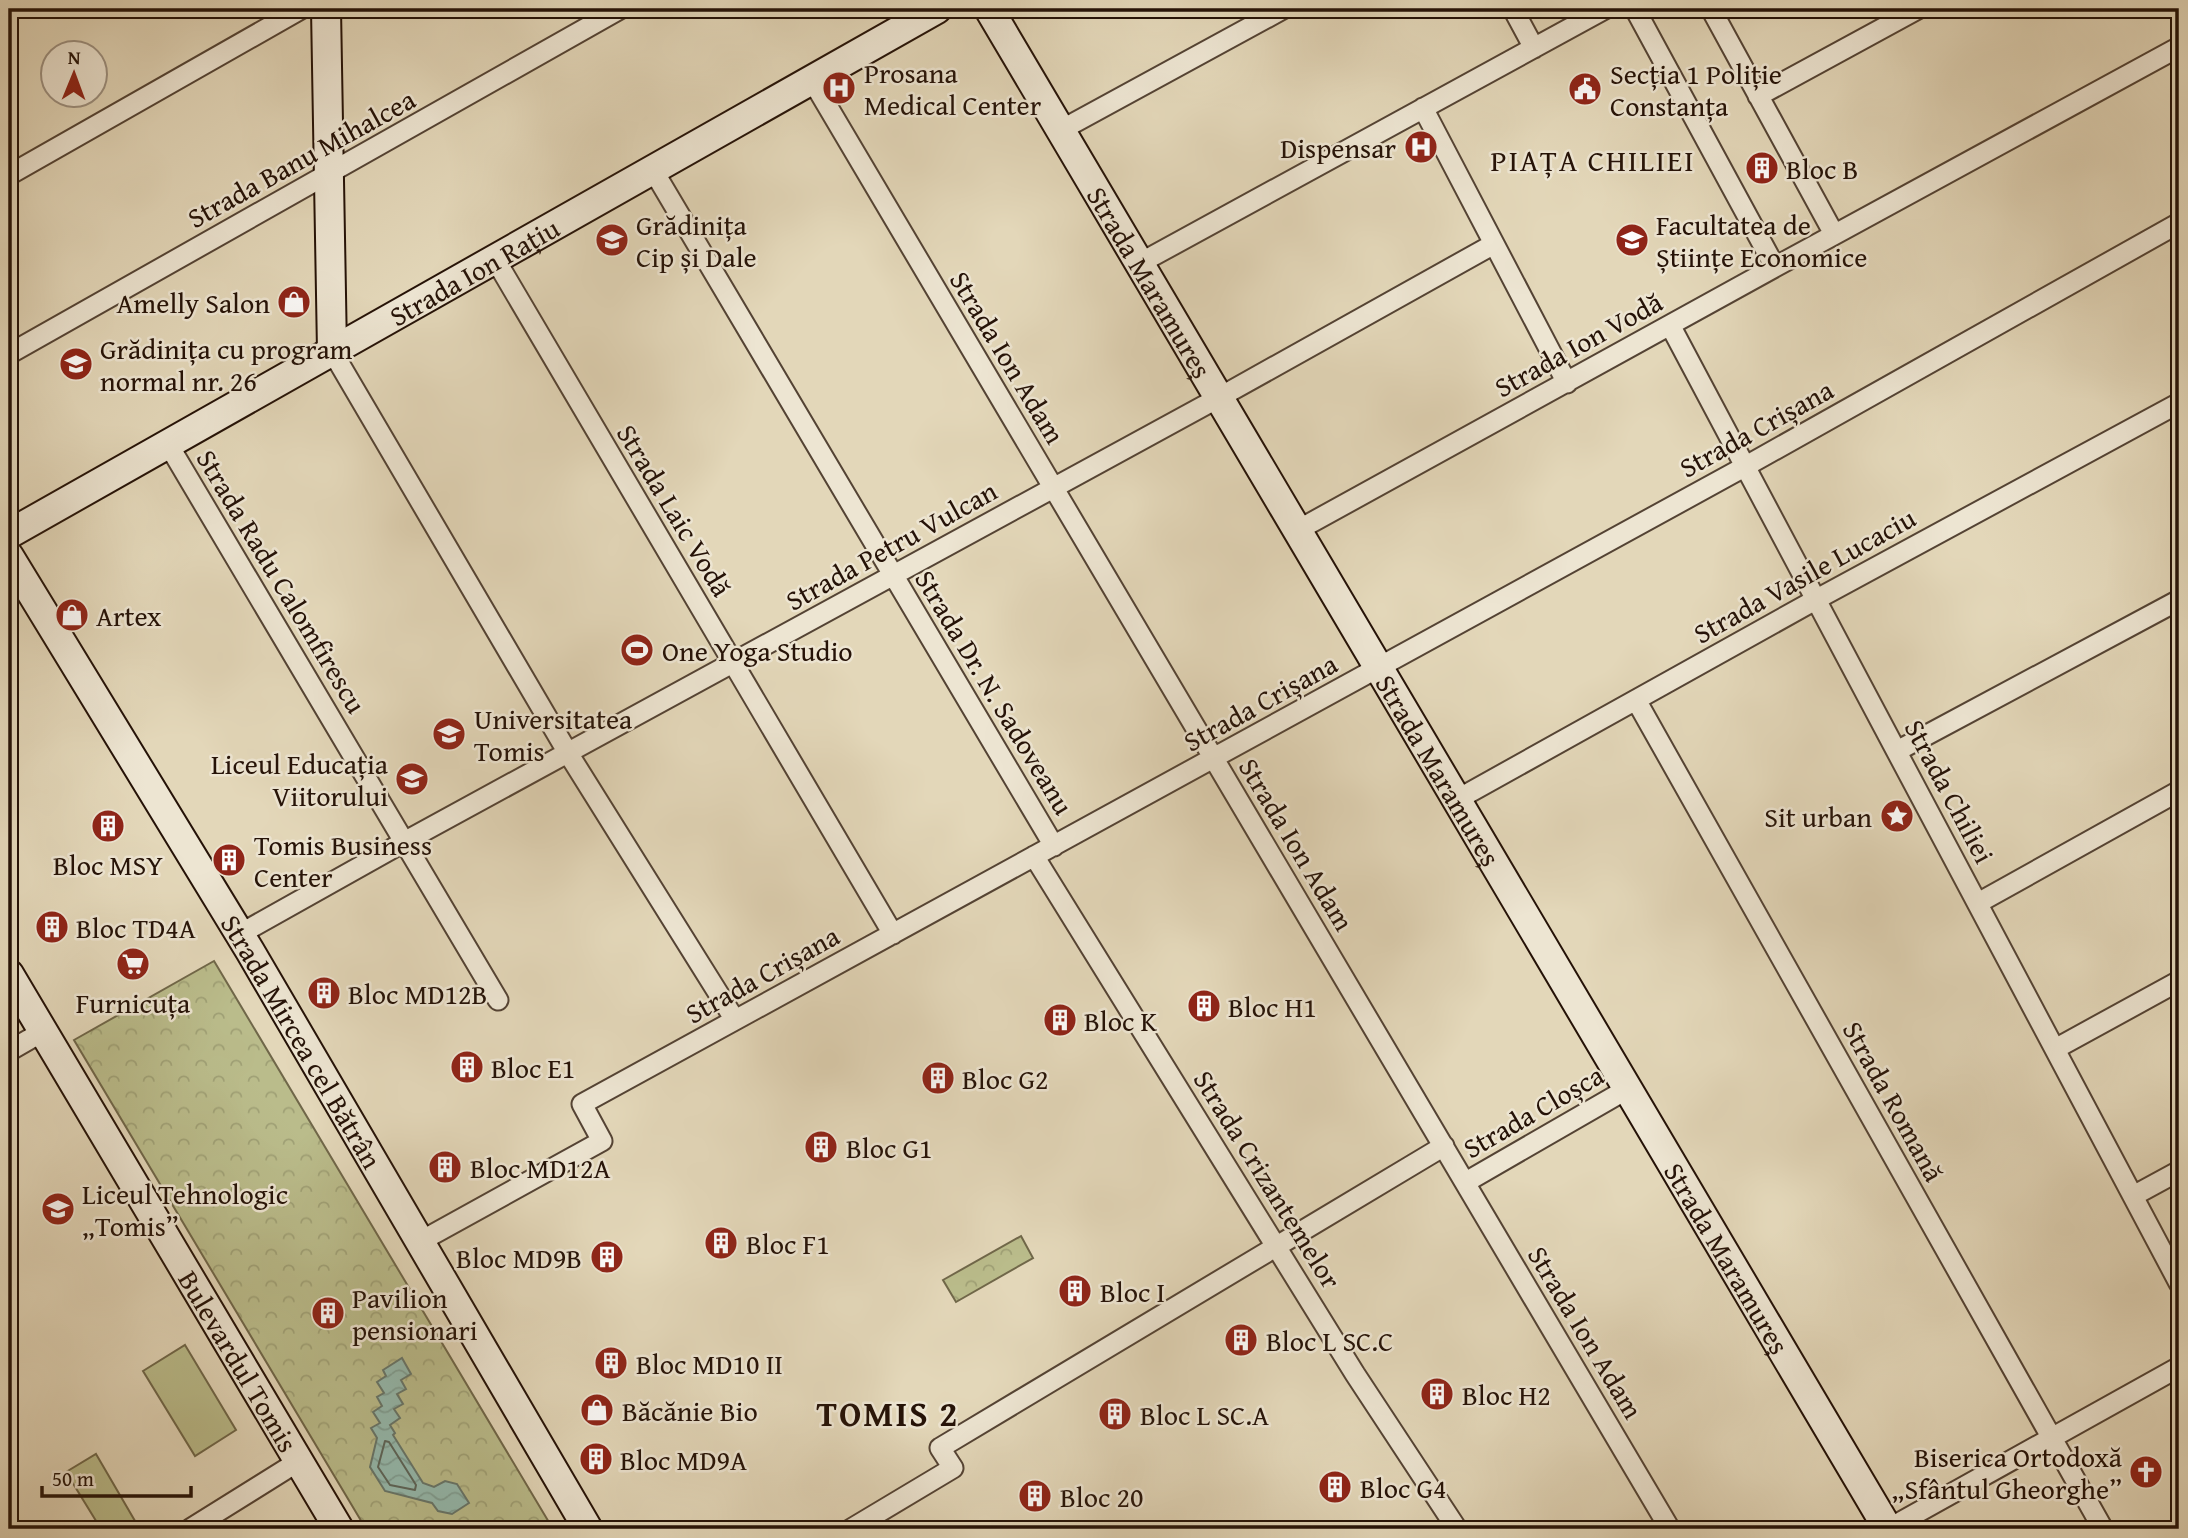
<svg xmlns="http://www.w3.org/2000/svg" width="2188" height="1538" viewBox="0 0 2188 1538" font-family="'Gentium Book Plus',serif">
  <defs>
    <pattern id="park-crowns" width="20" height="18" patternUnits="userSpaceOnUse" patternTransform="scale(1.75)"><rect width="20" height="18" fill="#babc8b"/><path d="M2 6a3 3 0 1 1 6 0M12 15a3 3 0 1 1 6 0" fill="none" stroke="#a0a176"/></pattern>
    <pattern id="water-waves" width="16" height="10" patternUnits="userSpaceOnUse" patternTransform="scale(1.75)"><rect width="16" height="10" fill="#95baae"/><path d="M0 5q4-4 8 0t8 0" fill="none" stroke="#809f94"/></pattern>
  </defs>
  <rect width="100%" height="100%" fill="#e3d7b9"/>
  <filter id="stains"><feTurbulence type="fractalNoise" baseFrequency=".00286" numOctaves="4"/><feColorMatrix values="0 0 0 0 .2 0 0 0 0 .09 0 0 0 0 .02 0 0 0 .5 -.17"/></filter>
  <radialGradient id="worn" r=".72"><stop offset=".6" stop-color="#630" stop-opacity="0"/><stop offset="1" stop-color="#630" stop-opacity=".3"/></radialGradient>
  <!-- park -->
  <path fill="url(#park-crowns)" stroke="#706749" stroke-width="2" d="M214,961L553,1529H366L74,1040Z
    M1021,1236L1033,1258L956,1302L943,1280Z"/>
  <!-- pitch -->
  <path fill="#babc8b" stroke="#706749" stroke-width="2" d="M185,1345L236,1430L195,1456L143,1371Z
    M96,1454L135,1521L122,1529H101L66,1472Z"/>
  <!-- water -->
  <path fill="url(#water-waves)" stroke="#68776b" stroke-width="2" d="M402,1358L411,1374L401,1380L406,1389L397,1394L403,1404L394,1409L400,1418L390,1425L395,1433L393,1435L423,1483L434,1487L445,1481L457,1484L469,1503L452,1514L438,1511L432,1503L385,1491L370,1467L377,1438L371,1428L380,1423L373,1412L382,1406L377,1397L384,1393L377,1382L386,1376L383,1370Z"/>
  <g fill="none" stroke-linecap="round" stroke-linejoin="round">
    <!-- shore -->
    <path stroke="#5d665a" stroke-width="2" d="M385,1441L389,1442L416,1485L415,1490L390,1485L378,1467Z"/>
    <defs>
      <path id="street" d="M1513,9L1534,48
        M1635,9L1775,267
        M1711,9L1834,234
        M812,80L1670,1529
        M1758,96L1918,9
        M1423,108L1567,383
        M1061,130L1283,9
        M653,170L1054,846
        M9,175L301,9
        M495,259L893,934
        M1140,263L1605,9
        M1670,325L2179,1283
        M332,351L568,753L735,1020
        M9,354L620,9
        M168,444L498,1000
        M1298,530L1775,267L2179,47
        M1636,700L2103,1529
        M1897,751L2179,600
        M1458,799L1817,599L2179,403
        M1034,856L1355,1374L1457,1529
        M1978,903L2179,791
        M240,934L404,842L1220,397L1494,244
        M2055,1049L2179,981
        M9,1051L42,1032
        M1466,1182L1629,1088
        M2133,1196L2179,1171
        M421,1241L602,1141L582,1104L1746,466L2179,223
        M190,1529L299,1461
        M851,1529L953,1468L940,1448L1444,1146
        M1888,1529L2179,1367"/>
      <g id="secondary">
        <path d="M326,9L332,351"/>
        <path id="s1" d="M989,9L1888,1529"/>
        <path id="s2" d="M9,534L937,9"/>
        <path id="s3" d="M9,556L250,951L588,1529"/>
        <path id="s4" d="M9,974L339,1529"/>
      </g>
    </defs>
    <!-- street casing -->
    <use href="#street" stroke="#544334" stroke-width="23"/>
    <!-- secondary casing -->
    <use href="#secondary" stroke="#251207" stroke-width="32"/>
    <!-- street -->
    <use href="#street" stroke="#ede5d2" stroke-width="19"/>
    <!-- secondary -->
    <use href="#secondary" stroke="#ede5d2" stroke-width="28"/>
  </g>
  <!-- icons -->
  <defs>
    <symbol id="hospital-disc" viewBox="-11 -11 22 22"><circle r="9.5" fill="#8f2418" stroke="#ede5d2"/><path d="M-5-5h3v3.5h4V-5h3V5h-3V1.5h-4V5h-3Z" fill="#fff"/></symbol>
    <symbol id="civic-disc" viewBox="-11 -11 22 22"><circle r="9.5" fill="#8f2418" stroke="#ede5d2"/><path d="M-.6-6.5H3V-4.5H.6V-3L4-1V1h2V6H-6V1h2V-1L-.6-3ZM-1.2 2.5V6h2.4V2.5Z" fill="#fff"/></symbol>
    <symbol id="building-disc" viewBox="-11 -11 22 22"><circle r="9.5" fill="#8f2418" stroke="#ede5d2"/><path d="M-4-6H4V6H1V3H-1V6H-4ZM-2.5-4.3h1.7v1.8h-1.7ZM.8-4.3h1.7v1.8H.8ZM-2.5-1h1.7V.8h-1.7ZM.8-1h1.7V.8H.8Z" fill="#fff"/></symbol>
    <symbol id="school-disc" viewBox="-11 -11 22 22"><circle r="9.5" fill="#8f2418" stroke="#ede5d2"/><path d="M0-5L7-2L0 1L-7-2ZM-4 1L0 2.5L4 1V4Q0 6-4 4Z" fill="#fff"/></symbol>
    <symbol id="university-disc" viewBox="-11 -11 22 22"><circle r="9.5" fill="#8f2418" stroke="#ede5d2"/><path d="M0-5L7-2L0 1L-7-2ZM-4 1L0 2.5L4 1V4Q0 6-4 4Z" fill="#fff"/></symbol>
    <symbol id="shop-disc" viewBox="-11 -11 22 22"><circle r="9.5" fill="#8f2418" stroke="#ede5d2"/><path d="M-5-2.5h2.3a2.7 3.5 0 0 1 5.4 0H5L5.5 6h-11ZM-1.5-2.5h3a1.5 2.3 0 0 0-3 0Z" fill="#fff"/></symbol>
    <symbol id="stadium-disc" viewBox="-11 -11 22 22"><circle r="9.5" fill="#8f2418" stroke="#ede5d2"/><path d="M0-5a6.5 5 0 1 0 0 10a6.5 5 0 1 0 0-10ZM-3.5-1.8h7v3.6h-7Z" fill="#fff"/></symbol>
    <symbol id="sight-disc" viewBox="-11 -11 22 22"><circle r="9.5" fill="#8f2418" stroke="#ede5d2"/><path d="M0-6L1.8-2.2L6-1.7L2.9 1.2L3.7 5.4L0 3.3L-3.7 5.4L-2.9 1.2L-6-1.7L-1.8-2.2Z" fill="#fff"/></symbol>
    <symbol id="supermarket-disc" viewBox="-11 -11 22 22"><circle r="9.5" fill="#8f2418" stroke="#ede5d2"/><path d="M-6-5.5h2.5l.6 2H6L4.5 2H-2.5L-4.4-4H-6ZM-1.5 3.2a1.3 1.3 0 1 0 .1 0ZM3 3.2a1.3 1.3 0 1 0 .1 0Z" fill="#fff"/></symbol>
    <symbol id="church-disc" viewBox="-11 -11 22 22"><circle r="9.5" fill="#8f2418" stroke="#ede5d2"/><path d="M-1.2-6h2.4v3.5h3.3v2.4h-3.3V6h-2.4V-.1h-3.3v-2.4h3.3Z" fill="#fff"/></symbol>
  </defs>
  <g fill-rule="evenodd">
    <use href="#hospital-disc" x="820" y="69" width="38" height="38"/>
    <use href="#civic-disc" x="1566" y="70" width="38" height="38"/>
    <use href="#hospital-disc" x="1402" y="128" width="38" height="38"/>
    <use href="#building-disc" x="1743" y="149" width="38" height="38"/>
    <use href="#school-disc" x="593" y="221" width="38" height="38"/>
    <use href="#university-disc" x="1613" y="221" width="38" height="38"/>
    <use href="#shop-disc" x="275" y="283" width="38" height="38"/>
    <use href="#school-disc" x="57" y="345" width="38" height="38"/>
    <use href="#shop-disc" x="53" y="596" width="38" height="38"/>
    <use href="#stadium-disc" x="618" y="631" width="38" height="38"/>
    <use href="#university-disc" x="430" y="715" width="38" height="38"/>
    <use href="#school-disc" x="393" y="760" width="38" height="38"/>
    <use href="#sight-disc" x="1878" y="797" width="38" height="38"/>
    <use href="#building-disc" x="89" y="807" width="38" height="38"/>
    <use href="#building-disc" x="210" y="841" width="38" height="38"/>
    <use href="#building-disc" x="33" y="908" width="38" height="38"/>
    <use href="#supermarket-disc" x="114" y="945" width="38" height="38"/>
    <use href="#building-disc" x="305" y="974" width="38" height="38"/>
    <use href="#building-disc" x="1185" y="987" width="38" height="38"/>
    <use href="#building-disc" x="1041" y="1001" width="38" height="38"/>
    <use href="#building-disc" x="448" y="1048" width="38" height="38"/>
    <use href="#building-disc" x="919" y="1059" width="38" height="38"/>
    <use href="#building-disc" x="802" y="1128" width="38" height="38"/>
    <use href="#building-disc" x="426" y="1148" width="38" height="38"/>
    <use href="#school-disc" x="39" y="1190" width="38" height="38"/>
    <use href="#building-disc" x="702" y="1224" width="38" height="38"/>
    <use href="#building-disc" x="588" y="1238" width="38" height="38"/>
    <use href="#building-disc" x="1056" y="1272" width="38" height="38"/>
    <use href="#building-disc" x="309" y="1294" width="38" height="38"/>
    <use href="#building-disc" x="1222" y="1321" width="38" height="38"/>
    <use href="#building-disc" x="592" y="1344" width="38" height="38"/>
    <use href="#building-disc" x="1418" y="1375" width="38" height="38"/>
    <use href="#shop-disc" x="578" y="1391" width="38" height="38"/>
    <use href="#building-disc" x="1096" y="1395" width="38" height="38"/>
    <use href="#building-disc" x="577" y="1440" width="38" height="38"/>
    <use href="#church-disc" x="2127" y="1453" width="38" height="38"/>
    <use href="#building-disc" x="1316" y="1468" width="38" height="38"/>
    <use href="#building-disc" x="1016" y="1477" width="38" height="38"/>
  </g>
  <g text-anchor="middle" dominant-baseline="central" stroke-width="5" stroke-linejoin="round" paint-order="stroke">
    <!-- poi labels -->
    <g font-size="28" fill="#251207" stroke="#ede5d2" text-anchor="start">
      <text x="864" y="72">Prosana<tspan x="864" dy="32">Medical Center</tspan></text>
      <text x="1610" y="73">Secția 1 Poliție<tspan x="1610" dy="32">Constanța</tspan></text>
      <text x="1396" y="147" text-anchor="end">Dispensar</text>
      <text x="1786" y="168">Bloc B</text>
      <text x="636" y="224">Grădinița<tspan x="636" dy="32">Cip și Dale</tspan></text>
      <text x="1656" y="224">Facultatea de<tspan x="1656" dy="32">Științe Economice</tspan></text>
      <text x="270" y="302" text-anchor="end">Amelly Salon</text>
      <text x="100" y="348">Grădinița cu program<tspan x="100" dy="32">normal nr. 26</tspan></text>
      <text x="96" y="615">Artex</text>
      <text x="662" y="650">One Yoga Studio</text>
      <text x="474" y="718">Universitatea<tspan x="474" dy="32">Tomis</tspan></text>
      <text x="388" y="763" text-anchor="end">Liceul Educația<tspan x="388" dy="32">Viitorului</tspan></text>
      <text x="1872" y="816" text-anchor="end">Sit urban</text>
      <text x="254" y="844">Tomis Business<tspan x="254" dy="32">Center</tspan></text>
      <text x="108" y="864" text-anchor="middle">Bloc MSY</text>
      <text x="76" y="927">Bloc TD4A</text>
      <text x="348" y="993">Bloc MD12B</text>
      <text x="133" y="1002" text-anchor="middle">Furnicuța</text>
      <text x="1228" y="1006">Bloc H1</text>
      <text x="1084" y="1020">Bloc K</text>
      <text x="491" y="1067">Bloc E1</text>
      <text x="962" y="1078">Bloc G2</text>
      <text x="846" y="1147">Bloc G1</text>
      <text x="470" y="1167">Bloc MD12A</text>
      <text x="82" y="1193">Liceul Tehnologic<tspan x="82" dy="32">„Tomis”</tspan></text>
      <text x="746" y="1243">Bloc F1</text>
      <text x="582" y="1257" text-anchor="end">Bloc MD9B</text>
      <text x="1100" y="1291">Bloc I</text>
      <text x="352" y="1297">Pavilion<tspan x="352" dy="32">pensionari</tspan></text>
      <text x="1266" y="1340">Bloc L SC.C</text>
      <text x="636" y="1363">Bloc MD10 II</text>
      <text x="1462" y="1394">Bloc H2</text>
      <text x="622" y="1410">Băcănie Bio</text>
      <text x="1140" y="1414">Bloc L SC.A</text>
      <text x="2122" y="1456" text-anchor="end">Biserica Ortodoxă<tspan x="2122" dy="32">„Sfântul Gheorghe”</tspan></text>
      <text x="620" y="1459">Bloc MD9A</text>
      <text x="1360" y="1487">Bloc G4</text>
      <text x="1060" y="1496">Bloc 20</text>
    </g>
    <!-- street labels -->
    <g font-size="28" fill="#251207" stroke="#ede5d2">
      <text transform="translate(301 158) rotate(-29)">Strada Banu Mihalcea</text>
      <text stroke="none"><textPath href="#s2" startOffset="534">Strada Ion Rațiu</textPath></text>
      <text stroke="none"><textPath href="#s1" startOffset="317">Strada Maramureș</textPath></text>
      <text transform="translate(1578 344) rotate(-29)">Strada Ion Vodă</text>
      <text transform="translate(1008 357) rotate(59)">Strada Ion Adam</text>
      <text transform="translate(1756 428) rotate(-29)">Strada Crișana</text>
      <text transform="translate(675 510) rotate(59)">Strada Laic Vodă</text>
      <text transform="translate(891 545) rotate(-29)">Strada Petru Vulcan</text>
      <text transform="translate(1804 575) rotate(-29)">Strada Vasile Lucaciu</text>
      <text transform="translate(282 581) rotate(59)">Strada Radu Calomfirescu</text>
      <text transform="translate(995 692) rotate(59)">Strada Dr. N. Sadoveanu</text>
      <text transform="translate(1260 702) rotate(-29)">Strada Crișana</text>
      <text stroke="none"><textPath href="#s1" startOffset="884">Strada Maramureș</textPath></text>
      <text transform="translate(1950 791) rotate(62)">Strada Chiliei</text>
      <text transform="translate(1297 844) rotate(59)">Strada Ion Adam</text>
      <text transform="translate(762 974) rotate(-29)">Strada Crișana</text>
      <text stroke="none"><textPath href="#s3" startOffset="567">Strada Mircea cel Bătrân</textPath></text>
      <text transform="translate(1894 1101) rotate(61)">Strada Romană</text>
      <text transform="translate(1533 1111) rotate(-30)">Strada Cloșca</text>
      <text transform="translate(1268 1179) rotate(58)">Strada Crizantemelor</text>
      <text stroke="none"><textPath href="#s1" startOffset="1451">Strada Maramureș</textPath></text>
      <text transform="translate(1586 1332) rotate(59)">Strada Ion Adam</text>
      <text stroke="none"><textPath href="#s4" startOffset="450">Bulevardul Tomis</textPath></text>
    </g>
    <!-- neighbourhood labels -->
    <g font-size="30" letter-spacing="2" fill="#251207" stroke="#ede5d2">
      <text x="1593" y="160">PIAȚA CHILIEI</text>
    </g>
    <!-- district labels -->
    <g font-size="35" font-weight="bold" letter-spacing="2" fill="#251207" stroke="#ede5d2">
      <text x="888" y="1413">TOMIS 2</text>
    </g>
  </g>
  <!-- margin -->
  <rect width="2188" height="1538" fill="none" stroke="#e3d7b9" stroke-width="35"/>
  <rect x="10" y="10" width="2167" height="1517" fill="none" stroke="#251207" stroke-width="3.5"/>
  <rect x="18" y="18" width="2153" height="1503" fill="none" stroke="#251207" stroke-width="2"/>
  <!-- north arrow -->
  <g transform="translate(74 74) rotate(1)"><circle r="33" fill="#ede5d2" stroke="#9d9181" stroke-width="2"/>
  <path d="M0-5L12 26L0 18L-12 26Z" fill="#8f2418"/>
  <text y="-10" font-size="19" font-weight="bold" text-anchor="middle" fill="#251207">N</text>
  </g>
  <!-- scale -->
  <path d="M42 1486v10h149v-10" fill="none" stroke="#251207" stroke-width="3.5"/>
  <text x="52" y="1486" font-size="21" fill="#251207" stroke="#ede5d2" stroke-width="5" paint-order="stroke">50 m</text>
  <rect width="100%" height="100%" filter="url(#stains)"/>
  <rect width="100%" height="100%" fill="url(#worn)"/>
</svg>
